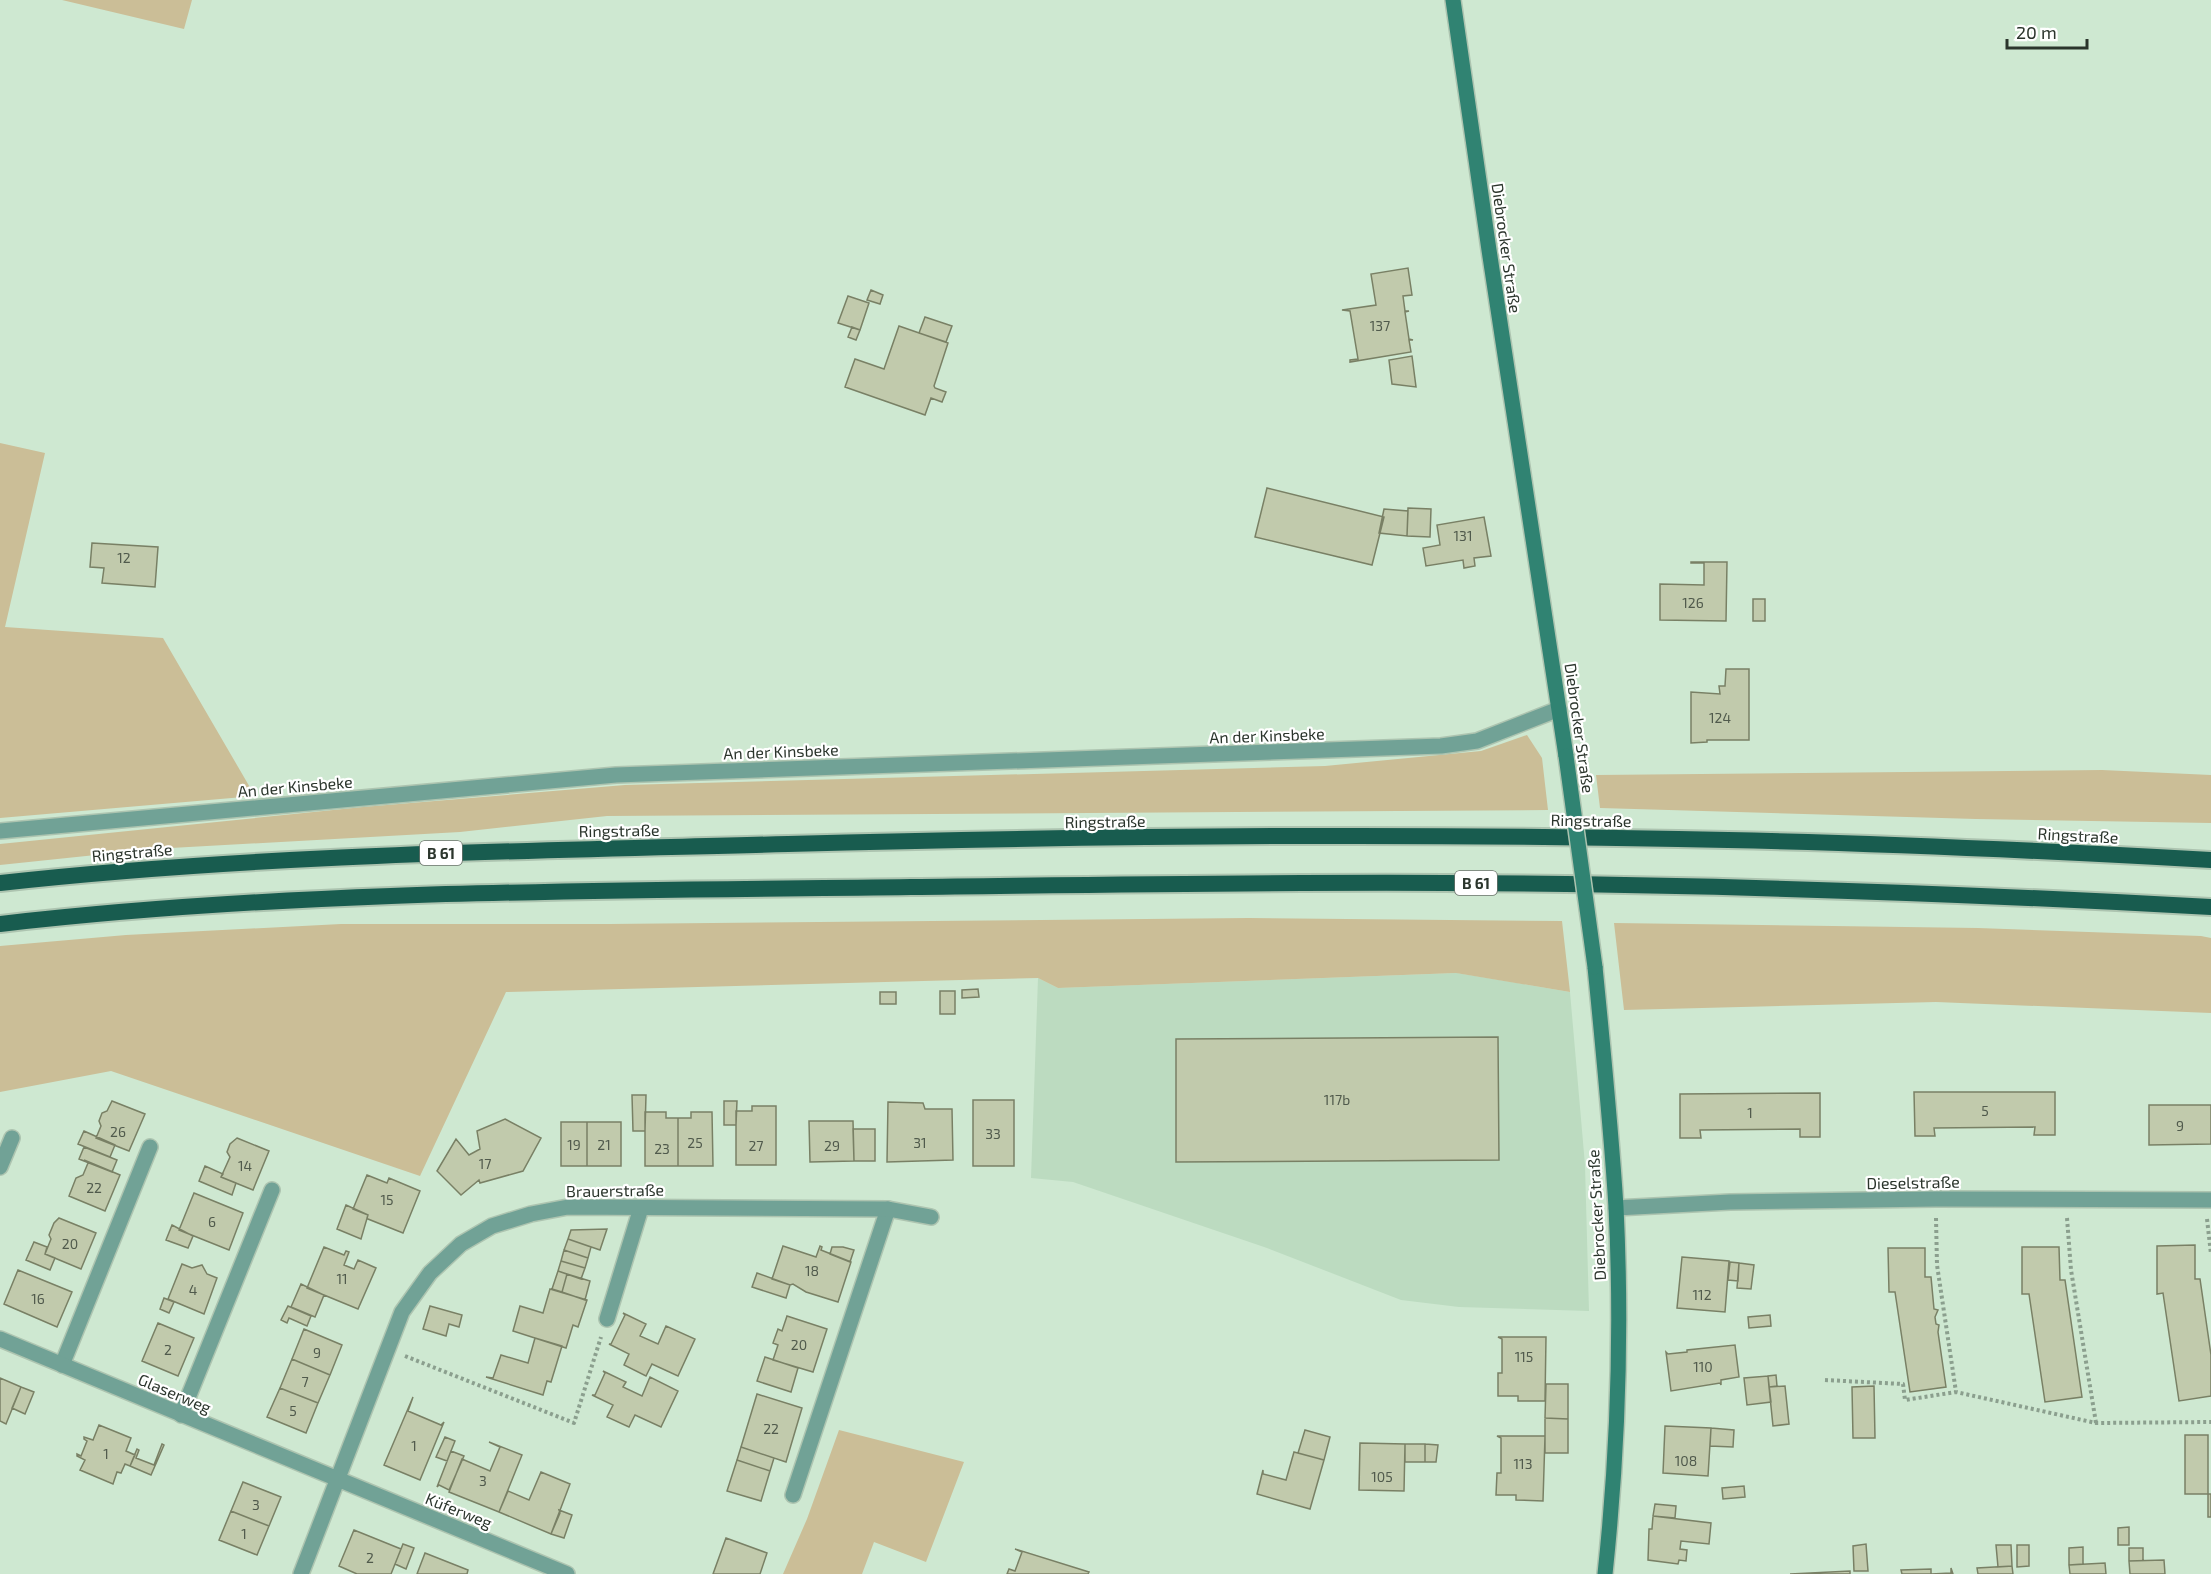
<svg xmlns="http://www.w3.org/2000/svg" width="2211" height="1574" viewBox="0 0 2211 1574" font-family="'Exo 2',sans-serif">
  <rect width="100%" height="100%" fill="#cee8d1"/>
  <!-- built -->
  <path fill="#bcdbc0" d="M1457,973L1570,992L1585,1165L1589,1311L1459,1307L1401,1300L1267,1248L1073,1182L1031,1178L1038,978L1058,988Z"/>
  <!-- green -->
  <path fill="#cbbe97" d="M62,0H192L184,29Z
    M0,443L45,453L5,627L163,638L255,796L0,818Z
    M1527,735L1542,758L1548,810L607,816L460,832L153,849L0,865V844L363,807L625,785L1325,766L1481,751Z
    M2102,770L2211,775V823L1976,819L1600,808L1596,775Z
    M1249,918L1562,921L1570,992L1456,973L1058,988L1038,978L506,992L420,1176L111,1071L0,1092V946L126,935L341,924H609Z
    M1614,923L1978,928L2201,936L2211,938V1013L1936,1002L1624,1010Z
    M839,1430L964,1462L926,1562L874,1542L862,1574H783L807,1519Z"/>
  <!-- building -->
  <path fill="#c1caac" stroke="#798065" stroke-width="1.5" d="M1408,268L1412,295L1403,296L1405,311H1409L1405,312L1409,339L1413,340H1409L1411,352L1350,362V360L1358,359L1350,311L1342,310L1376,305L1371,274Z
    M871,290L883,295L880,304L867,300Z
    M848,296L869,303L860,330L838,323Z
    M925,317L952,326L946,342L919,333Z
    M899,326L948,343L934,386L935,388L946,392L942,402L931,398L925,415L845,387L855,359L884,369Z
    M852,327L860,330L856,340L848,337Z
    M1412,356L1416,387L1392,384L1389,360Z
    M1267,488L1384,517L1372,565L1255,537Z
    M1408,508L1431,509L1430,537L1407,536Z
    M1384,509L1408,511L1407,536L1379,533Z
    M1484,517L1491,556L1474,558L1475,566L1464,568L1463,560L1426,566L1423,548L1440,545L1437,525Z
    M92,543L158,547L155,587L102,583L104,568L90,567Z
    M1691,562H1727L1726,621L1660,620V584L1704,585V563H1691Z
    M1753,599H1765V621H1753Z
    M1726,669H1749V740H1707V742L1691,743V692L1720,694L1719,686H1725Z
    M978,989L979,997L962,998V990Z
    M940,991H955V1014H940Z
    M880,992H896V1004H880Z
    M1498,1037L1499,1160L1176,1162V1039Z
    M1914,1092H2055V1135H2034L2035,1127L1934,1128L1935,1136H1915Z
    M1820,1093V1137H1800V1129L1700,1130L1701,1138H1680V1094Z
    M632,1095H646L645,1131H633Z
    M973,1100H1014V1166H973Z
    M112,1101L145,1114L129,1151L96,1138L101,1126L99,1121L102,1113L107,1111Z
    M724,1101H737L736,1125H724Z
    M888,1102L923,1103L925,1109H952L953,1160L887,1162Z
    M2149,1105H2211V1144L2149,1145Z
    M752,1106H776V1165H736V1111H752Z
    M645,1112H666V1118H678V1166H645Z
    M691,1112H712L713,1166H678V1118H691Z
    M505,1119L541,1138L523,1171L480,1183L479,1180L461,1195L437,1171L456,1139L469,1155L480,1149L477,1131Z
    M809,1121H853L854,1161L810,1162Z
    M561,1122H587V1166H561Z
    M587,1122H621V1166H587Z
    M853,1129H875V1161H854Z
    M84,1131L115,1145L110,1157L78,1144Z
    M237,1138L269,1151L253,1190L221,1177L230,1157L227,1152L230,1144Z
    M84,1147L117,1160L112,1172L79,1159Z
    M84,1160L120,1175L105,1211L69,1196L76,1178L83,1175L88,1163Z
    M205,1166L223,1174L221,1177L236,1183L232,1195L199,1181Z
    M367,1175L387,1183L389,1178L420,1191L403,1233L368,1219L367,1218L368,1215L353,1209Z
    M194,1193L243,1213L229,1250L179,1230Z
    M346,1205L368,1215L361,1239L337,1229Z
    M59,1218L96,1233L81,1269L45,1254L51,1239L49,1235L54,1223Z
    M172,1225L193,1236L188,1248L166,1240Z
    M607,1229L600,1250L568,1239L571,1230Z
    M568,1239L591,1247L588,1258L564,1250Z
    M34,1242L47,1247L45,1254L55,1258L50,1270L26,1260Z
    M2195,1245V1279H2200L2211,1355V1396L2179,1401L2163,1293L2157,1294V1246Z
    M783,1246L816,1257L820,1246L822,1247L821,1250L851,1262L838,1302L806,1292L793,1284L790,1285L772,1279Z
    M324,1247L344,1255L346,1251L349,1252L344,1265L354,1269L358,1260L376,1268L358,1309L307,1288Z
    M832,1247H843L854,1250L850,1262L830,1254Z
    M2022,1247H2059L2060,1280H2065L2082,1397L2045,1402L2029,1294H2022Z
    M1888,1248H1925V1277H1931L1934,1309L1938,1310L1935,1317L1936,1324L1939,1325L1938,1332L1946,1387L1910,1392L1895,1292H1889Z
    M564,1250L588,1258L585,1268L561,1261Z
    M1682,1257L1729,1261L1725,1312L1677,1308Z
    M561,1261L585,1268L581,1279L558,1271Z
    M1730,1262L1739,1263L1738,1281L1728,1280Z
    M1739,1263L1754,1265L1751,1289L1737,1288Z
    M182,1264L192,1268L202,1265L207,1274L217,1278L204,1314L168,1299Z
    M18,1270L72,1292L57,1327L4,1304Z
    M558,1271L567,1274L562,1292L552,1289Z
    M757,1273L790,1285L786,1298L752,1287Z
    M567,1274L590,1281L585,1300L562,1292Z
    M301,1284L324,1295L315,1317L291,1307Z
    M550,1289L587,1300L578,1327L573,1325L566,1348L513,1331L520,1306L543,1313Z
    M164,1298L174,1302L169,1313L160,1309Z
    M288,1306L311,1316L307,1326L289,1318L287,1323L281,1320Z
    M430,1306L462,1315L459,1327L449,1324L446,1336L423,1329Z
    M623,1313L646,1324L640,1336L658,1344L666,1326L695,1339L678,1376L652,1364L646,1376L624,1365L629,1354L609,1344H611L625,1315Z
    M1770,1315L1771,1326L1749,1328L1748,1317Z
    M787,1316L827,1329L813,1372L773,1360L778,1345L773,1343L778,1329L782,1331Z
    M158,1323L194,1338L178,1376L142,1361Z
    M304,1329L342,1345L330,1375L292,1359Z
    M1498,1337H1546L1545,1401H1518V1396H1498V1373H1502V1339Z
    M535,1338L562,1346L551,1382L547,1381L543,1395L486,1377L493,1378L501,1355L528,1363Z
    M1735,1345L1739,1377L1721,1380V1385L1720,1383L1671,1391L1666,1352L1668,1354L1687,1352V1350Z
    M765,1357L798,1368L791,1392L757,1381Z
    M292,1359L330,1375L318,1403L280,1388Z
    M603,1371L626,1382L623,1387L642,1396L650,1377L678,1391L661,1427L635,1415L629,1427L607,1417L613,1405L592,1395H595L605,1373Z
    M1776,1375L1777,1386L1769,1387L1768,1376Z
    M1768,1376L1771,1402L1747,1405L1744,1378Z
    M0,1378L21,1387L6,1424L0,1421Z
    M1546,1384H1568V1419L1545,1418Z
    M1785,1386L1789,1424L1773,1426L1769,1387Z
    M1874,1386L1875,1438H1853L1852,1387Z
    M21,1387L34,1392L25,1414L12,1408Z
    M280,1388L318,1403L306,1433L267,1417Z
    M757,1394L802,1408L786,1462L741,1447Z
    M413,1397L408,1411L441,1425L444,1422L420,1480L384,1465Z
    M1545,1418L1568,1419V1453H1545Z
    M99,1425L131,1438L126,1451L135,1455L130,1466L125,1464L121,1473L117,1472L113,1484L80,1470L85,1460L77,1456V1454L81,1456L87,1441L84,1439V1437L93,1440Z
    M1665,1426L1711,1428L1708,1476L1663,1473Z
    M1711,1428L1734,1430L1733,1447L1710,1446Z
    M1305,1430L1330,1437L1324,1460L1298,1453Z
    M2185,1435H2208V1494H2185Z
    M1497,1436H1545L1543,1501L1516,1500V1495H1496L1497,1473H1501V1438Z
    M445,1437L455,1441L447,1461L436,1457Z
    M489,1442L522,1455L499,1512L449,1492L462,1459L490,1471L500,1447Z
    M1360,1443L1405,1444L1404,1491L1359,1490Z
    M162,1444L164,1445L151,1475L130,1466L137,1449L139,1450L136,1458L154,1465Z
    M1405,1444H1425V1462H1405Z
    M1425,1444L1438,1445L1436,1462H1425Z
    M741,1447L774,1458L770,1471L737,1460Z
    M451,1451L464,1456L449,1490L439,1485L437,1487Z
    M1294,1452L1324,1460L1310,1509L1257,1494L1263,1470V1474L1286,1480Z
    M737,1460L770,1471L761,1501L727,1491Z
    M541,1472L570,1484L551,1534L499,1512L508,1491L529,1500Z
    M243,1482L281,1497L269,1526L231,1511Z
    M1744,1486L1745,1497L1723,1499L1722,1488Z
    M2208,1494H2211V1517H2208Z
    M1655,1504L1676,1506L1675,1518L1653,1516Z
    M559,1510L572,1515L564,1538L551,1534L560,1513Z
    M231,1511L269,1526L257,1555L219,1540Z
    M1653,1516L1711,1523L1709,1544L1681,1541L1680,1549L1687,1550L1686,1561L1679,1560L1678,1564L1648,1560L1649,1529H1652Z
    M2129,1527V1545H2118V1528Z
    M354,1530L401,1549L391,1574H357L339,1566Z
    M726,1538L767,1553L760,1574H713Z
    M403,1544L414,1548L406,1569L395,1564Z
    M1866,1544L1868,1571H1854L1853,1546Z
    M1996,1545H2011L2012,1566L1998,1567Z
    M2017,1545H2029V1566L2017,1567Z
    M2083,1547V1564L2069,1565V1548Z
    M2129,1548H2143V1561H2129Z
    M1015,1549L1089,1572L1088,1574H1007L1009,1569L1015,1571L1022,1552Z
    M425,1553L468,1570L467,1574H417Z
    M2164,1560L2165,1574H2130L2129,1561Z
    M2105,1563L2106,1574H2070L2069,1565Z
    M2012,1566L2013,1574H1978L1977,1568Z
    M1951,1568L1953,1574H1902L1901,1570L1931,1569V1574L1951,1573Z
    M1850,1571V1574H1790Z"/>
  <g fill="none" stroke-linecap="round" stroke-linejoin="round">
    <defs>
      <path id="service" d="M0,1167L12,1138
        M607,1319L641,1208
        M62,1365L150,1147
        M181,1415L272,1190
        M793,1495L888,1209"/>
      <path id="minor" d="M0,831L616,775L1441,746L1477,741L1559,709
        M1616,1208L1730,1202L1936,1199L2211,1200
        M0,1339L567,1574
        M301,1574L402,1312L430,1273L461,1244L492,1226L531,1214L568,1207L888,1209L931,1217"/>
      <path id="secondary" d="M1453,0L1489,250L1566,756
        M1595,967C1603,1047 1611,1127 1616,1207C1622,1329 1618,1452 1605,1574"/>
      <path id="trunk" d="M0,883C262,854 525,851 788,844C1084,836 1381,833 1678,839C1856,842 2033,850 2211,860
        M0,924C302,889 607,891 911,887C1088,885 1266,882 1444,883C1700,884 1956,893 2211,907"/>
    </defs>
    <!-- service casing -->
    <use href="#service" stroke="#adc4b0" stroke-width="18"/>
    <!-- minor casing -->
    <use href="#minor" stroke="#adc4b0" stroke-width="18"/>
    <!-- secondary casing -->
    <use href="#secondary" stroke="#adc4b0" stroke-width="18"/>
    <!-- trunk casing -->
    <use href="#trunk" stroke="#adc4b0" stroke-width="20"/>
    <!-- path -->
    <path stroke="#8b9f8e" stroke-width="4" stroke-dasharray="3 3" stroke-linecap="butt" d="M1936,1218L1937,1265L1956,1392L2096,1423L2211,1422
      M2067,1218L2071,1270L2096,1423
      M2207,1219L2211,1254
      M405,1356L574,1423L601,1337
      M1825,1380L1903,1384L1905,1400L1956,1392"/>
    <!-- service -->
    <use href="#service" stroke="#71a296" stroke-width="15"/>
    <!-- minor -->
    <use href="#minor" stroke="#71a296" stroke-width="15"/>
    <!-- secondary -->
    <use href="#secondary" stroke="#308372" stroke-width="15"/>
    <!-- trunk -->
    <use href="#trunk" stroke="#185c4f" stroke-width="16"/>
    <defs>
      <path id="secondary-bridge" d="M1566,756L1595,967"/>
    </defs>
    <!-- secondary-bridge casing -->
    <use href="#secondary-bridge" stroke="#adc4b0" stroke-width="18" stroke-linecap="butt"/>
    <!-- secondary-bridge -->
    <use href="#secondary-bridge" stroke="#308372" stroke-width="15"/>
  </g>
  <g text-anchor="middle" dominant-baseline="central" stroke-width="4.5" stroke-linejoin="round" paint-order="stroke">
    <!-- number labels -->
    <g font-size="14" fill="#505a4c">
      <text x="1380" y="325">137</text>
      <text x="1463" y="535">131</text>
      <text x="124" y="557">12</text>
      <text x="1693" y="602">126</text>
      <text x="1720" y="717">124</text>
      <text x="1337" y="1099">117b</text>
      <text x="1985" y="1110">5</text>
      <text x="1750" y="1112">1</text>
      <text x="2180" y="1125">9</text>
      <text x="118" y="1131">26</text>
      <text x="993" y="1133">33</text>
      <text x="695" y="1142">25</text>
      <text x="920" y="1142">31</text>
      <text x="574" y="1144">19</text>
      <text x="604" y="1144">21</text>
      <text x="756" y="1145">27</text>
      <text x="832" y="1145">29</text>
      <text x="662" y="1148">23</text>
      <text x="485" y="1163">17</text>
      <text x="245" y="1165">14</text>
      <text x="94" y="1187">22</text>
      <text x="387" y="1199">15</text>
      <text x="212" y="1221">6</text>
      <text x="70" y="1243">20</text>
      <text x="812" y="1270">18</text>
      <text x="342" y="1278">11</text>
      <text x="193" y="1289">4</text>
      <text x="1702" y="1294">112</text>
      <text x="38" y="1298">16</text>
      <text x="799" y="1344">20</text>
      <text x="168" y="1349">2</text>
      <text x="317" y="1352">9</text>
      <text x="1524" y="1356">115</text>
      <text x="1703" y="1366">110</text>
      <text x="305" y="1381">7</text>
      <text x="293" y="1410">5</text>
      <text x="771" y="1428">22</text>
      <text x="414" y="1445">1</text>
      <text x="106" y="1453">1</text>
      <text x="1686" y="1460">108</text>
      <text x="1523" y="1463">113</text>
      <text x="1382" y="1476">105</text>
      <text x="483" y="1480">3</text>
      <text x="256" y="1504">3</text>
      <text x="244" y="1533">1</text>
      <text x="370" y="1557">2</text>
    </g>
    <!-- shield labels -->
    <g fill="#fff" stroke="#6b726b" stroke-width="1.5">
      <rect x="420" y="841" width="42" height="24" rx="4.5"/>
      <rect x="1455" y="871" width="42" height="24" rx="4.5"/>
    </g>
    <g font-size="15" font-weight="bold" fill="#2b352c">
      <text x="441" y="853">B 61</text>
      <text x="1476" y="883">B 61</text>
    </g>
    <!-- street labels -->
    <g font-size="16" fill="#2b352c" stroke="#fff">
      <text transform="translate(1507 248) rotate(82)">Diebrocker Straße</text>
      <text transform="translate(1580 728) rotate(82)">Diebrocker Straße</text>
      <text transform="translate(1267 735) rotate(-2)">An der Kinsbeke</text>
      <text transform="translate(781 751) rotate(-2)">An der Kinsbeke</text>
      <text transform="translate(295 786) rotate(-5)">An der Kinsbeke</text>
      <text transform="translate(1591 820) rotate(1)">Ringstraße</text>
      <text transform="translate(1105 821) rotate(-1)">Ringstraße</text>
      <text transform="translate(619 830) rotate(-1)">Ringstraße</text>
      <text transform="translate(2078 835) rotate(3)">Ringstraße</text>
      <text transform="translate(132 852) rotate(-5)">Ringstraße</text>
      <text transform="translate(1913 1182) rotate(-1)">Dieselstraße</text>
      <text transform="translate(615 1190) rotate(-1)">Brauerstraße</text>
      <text transform="translate(1596 1215) rotate(-93)">Diebrocker Straße</text>
      <text transform="translate(175 1393) rotate(23)">Glaserweg</text>
      <text transform="translate(459 1510) rotate(22)">Küferweg</text>
    </g>
  </g>
  <!-- scale -->
  <path d="M2007 39v9h80v-9" fill="none" stroke="#2b352c" stroke-width="3"/>
  <text x="2016" y="39" font-size="18" fill="#2b352c" stroke="#ffffff" stroke-width="4.5" paint-order="stroke">20 m</text>
</svg>
